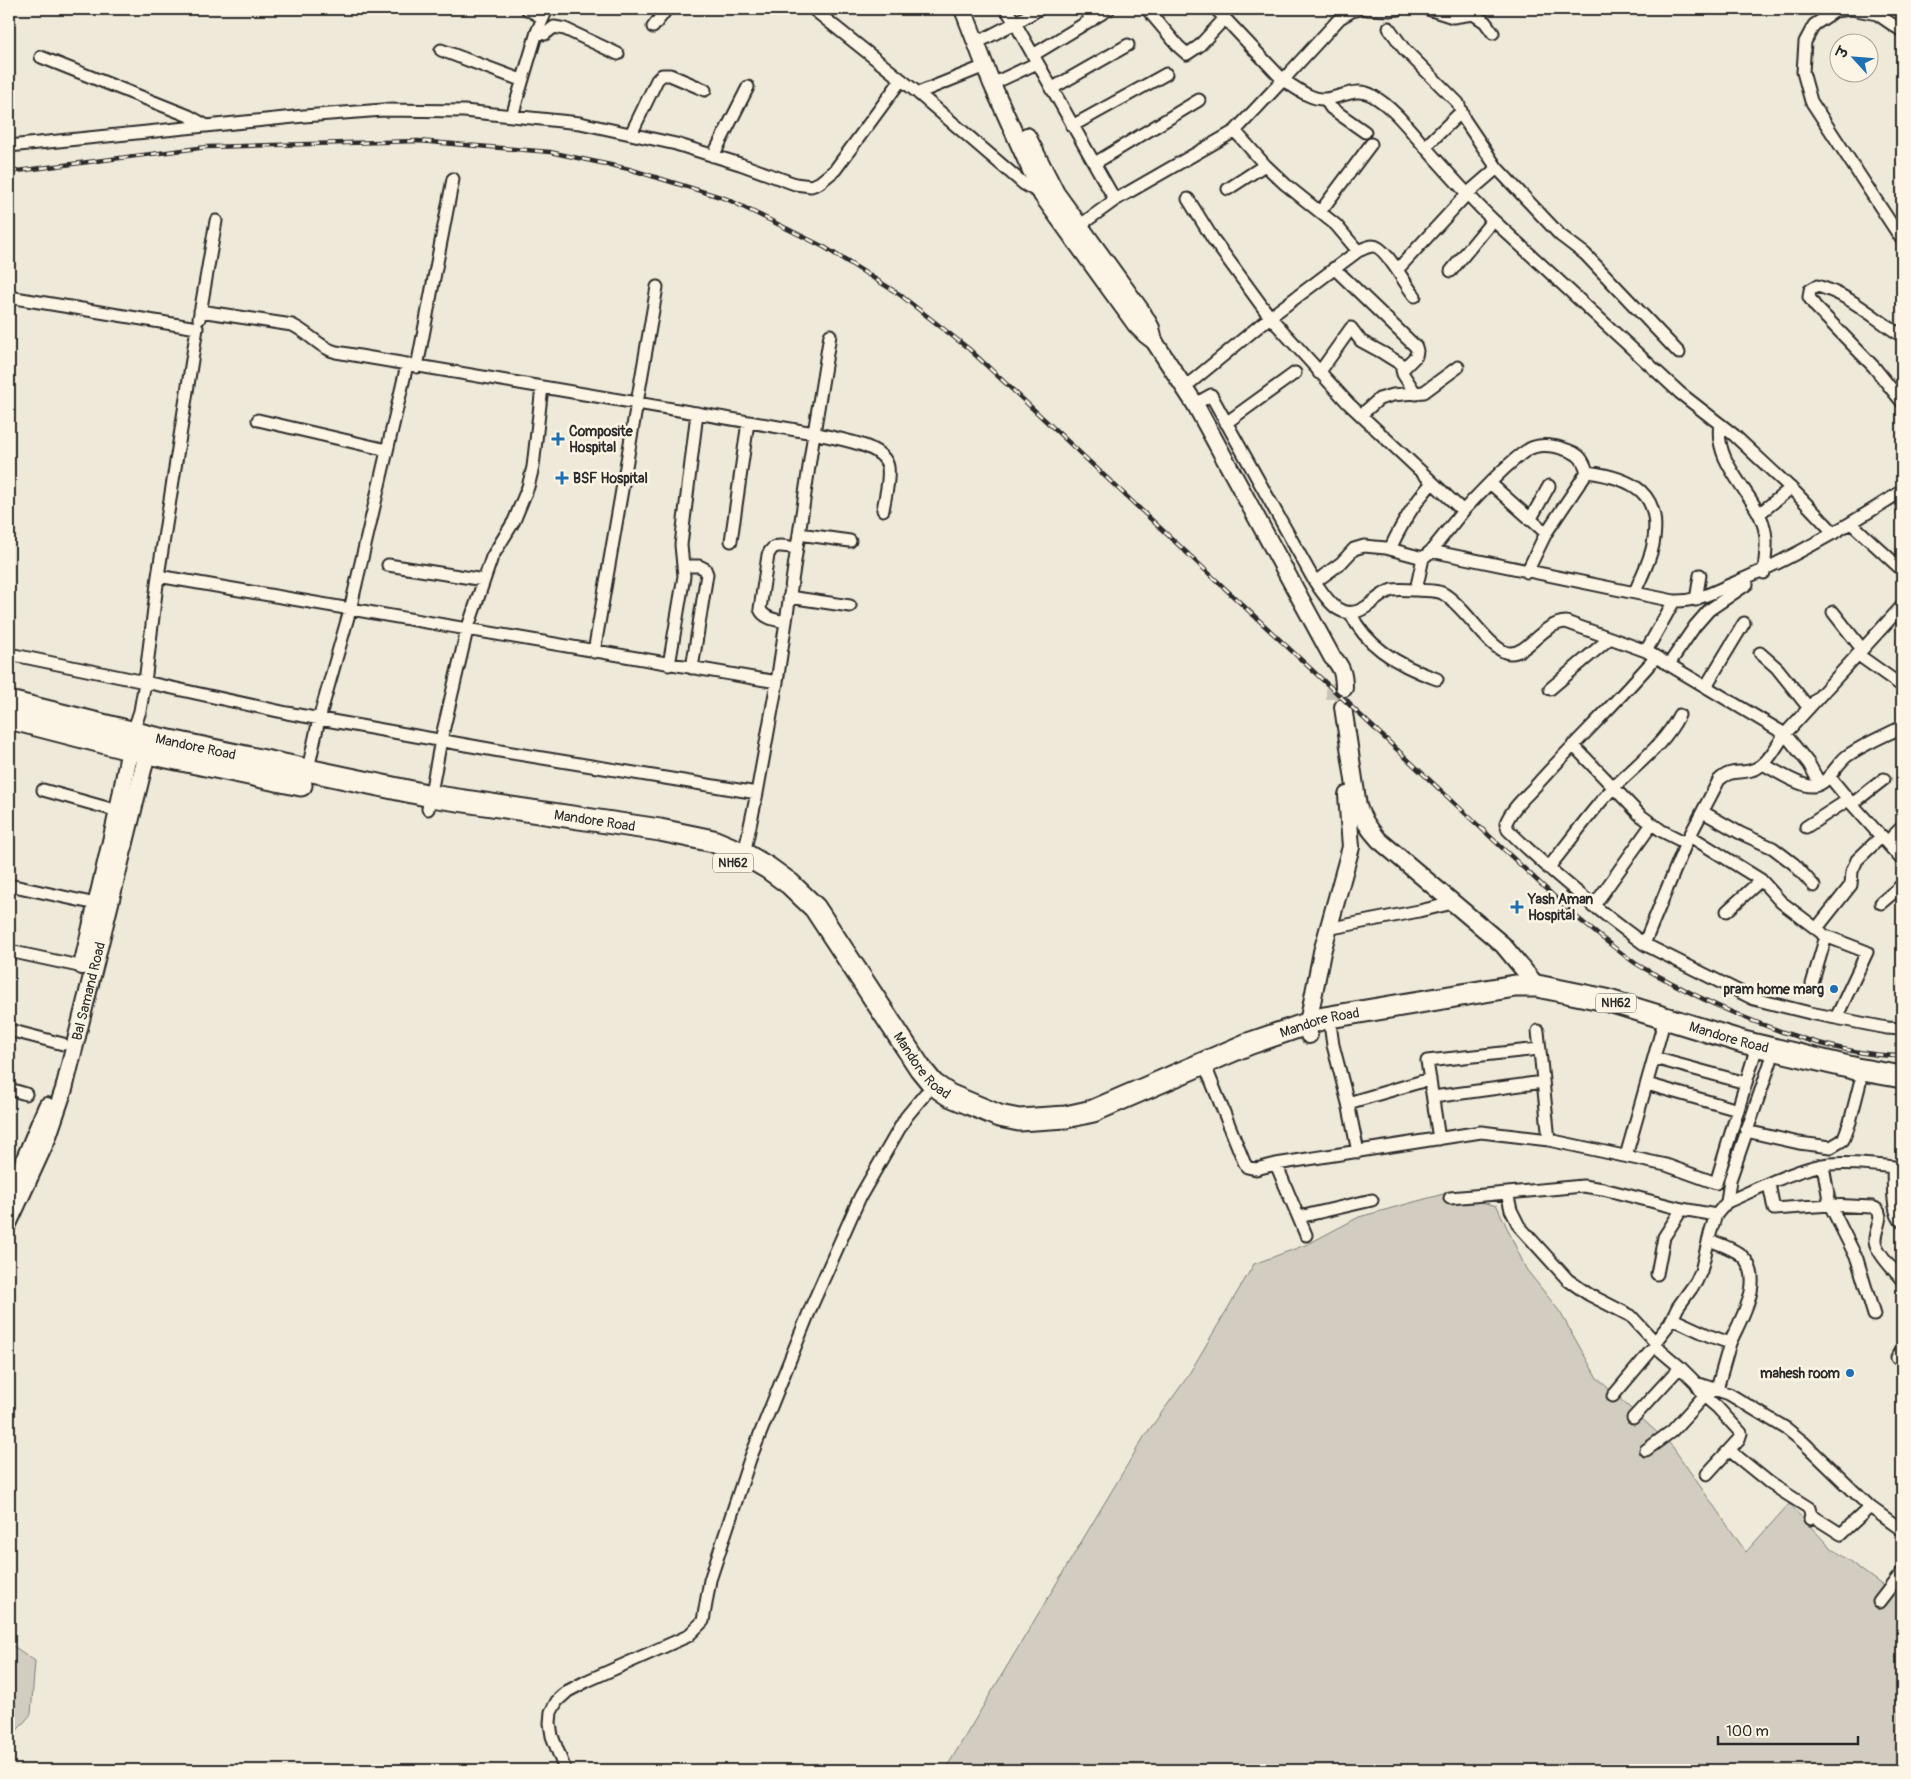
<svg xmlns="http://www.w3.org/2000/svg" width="1911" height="1779" viewBox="0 0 1911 1779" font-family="Pangolin,'Playpen Sans Deva',sans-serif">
  <rect width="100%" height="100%" fill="#efe9da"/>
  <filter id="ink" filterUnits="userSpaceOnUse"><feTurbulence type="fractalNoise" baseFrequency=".02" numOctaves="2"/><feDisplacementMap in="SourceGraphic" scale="10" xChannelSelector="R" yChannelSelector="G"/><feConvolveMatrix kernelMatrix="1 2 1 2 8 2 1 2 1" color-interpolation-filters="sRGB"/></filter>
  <g filter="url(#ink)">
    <!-- green -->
    <path fill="#d2cdc0" stroke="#7e7c76" d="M1447,1193L1497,1206L1526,1269L1560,1312L1597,1378L1672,1446L1746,1552L1789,1504L1829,1546L1902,1600V1770H945L1144,1437L1186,1379L1254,1264L1308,1244L1359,1217Z
      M9,1643L35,1661L31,1714L9,1740Z"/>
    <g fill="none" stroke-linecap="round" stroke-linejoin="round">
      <!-- secondary-tunnel -->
      <path stroke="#c8c3b7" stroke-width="16" stroke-dasharray="16 8" stroke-linecap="butt" d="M1334,699V681"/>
      <defs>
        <path id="street" d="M527,9L543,18
          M813,9L918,93L1024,184L1043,195
          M1006,9L1015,23L1039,9
          M1085,9L1092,20
          M1147,9L1179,47L1187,54L1199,46L1225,18
          M1216,9L1283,80L1340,18L1352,11L1361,9
          M1367,9L1389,10L1399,9
          M1428,9L1453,17L1473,14L1485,22L1493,33
          M653,27L666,10L663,9
          M1389,28L1404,49L1458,103L1464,119L1497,168L1560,235L1585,254L1679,353
          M1902,31L1877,14L1851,9L1835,11L1814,25L1805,42L1803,72L1811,101L1902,240
          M537,32L545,34L554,27L565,29L618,54
          M982,40L1015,23L1115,200
          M441,50L521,80
          M1033,55L1109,9
          M41,57L189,116L207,126
          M992,84L1037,63
          M1051,89L1128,45
          M918,93L985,66
          M1325,99L1331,108L1365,132
          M512,116L537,32L547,9
          M1072,126L1166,74
          M631,134L657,80L662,75H670L705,90
          M9,146L304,116L383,110L464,111L580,123L676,144L740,164L795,184L811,186L819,183L835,170L901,80
          M1425,147L1461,112
          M713,156L748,87
          M1095,163L1199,100
          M1228,189L1265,165L1235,131
          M1188,199L1213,239L1270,317L1358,251L1336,225L1285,184L1265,165
          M1320,212L1371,144
          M1075,229L1115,200L1235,131L1283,80C1295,87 1310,100 1325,99C1341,98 1357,86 1373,96C1394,108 1409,129 1425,147C1447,172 1469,197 1493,220L1680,393L1734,435L1796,493L1834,533
          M1358,251C1363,249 1368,246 1373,246C1386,246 1406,287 1415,296
          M1334,268L1416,347L1417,351L1416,356L1402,370L1403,374L1416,394
          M1397,270L1467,194L1497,168
          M1451,271L1493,220
          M9,297L197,328L158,576L145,682L287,713L500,751L757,793L777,682
          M199,319L216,221
          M830,335L814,433C834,439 884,443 888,467C890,480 885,497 883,510
          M1902,336C1875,319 1849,294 1817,286L1810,290L1809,297L1815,306L1874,367L1902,402
          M417,367L453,179
          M1319,373L1351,328L1361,341L1383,353L1404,366
          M1185,387L1270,317L1348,403L1463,511L1431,551L1674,601C1696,602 1713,592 1732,584C1791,559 1848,526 1902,491
          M1195,404L1211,395L1315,582C1328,601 1341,623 1366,607C1375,601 1382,593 1392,590C1399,589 1408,590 1416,590
          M1361,415L1379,399L1393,395L1424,392L1458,367
          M258,420L387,450
          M1226,423L1295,373
          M1720,424C1714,460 1746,486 1760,516C1770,537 1765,552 1764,573
          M1587,472C1633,478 1663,493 1653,545C1650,561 1641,577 1635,592
          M1490,483L1546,533
          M1463,511C1476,497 1518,451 1534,447C1543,444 1556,446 1564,449C1578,453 1583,458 1587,472L1546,533L1527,572
          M1759,514L1791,488
          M1530,520L1549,486
          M1851,523L1902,570
          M799,534L850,541
          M731,541L748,422
          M1390,549C1401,525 1415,502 1432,483
          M1431,551L1423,558L1416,590C1424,591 1435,590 1442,593C1464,604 1491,653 1510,653C1528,654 1542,623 1566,622L1646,651L1785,734L1902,606
          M388,565L484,580
          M684,566H699L705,569L707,574L692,668
          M158,576L777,682L814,433L336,352C320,348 308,332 292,325L200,311
          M1315,582L1341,563L1354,549L1364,546L1386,548L1423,558
          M789,597L850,606
          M1696,600L1700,575
          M1833,612L1862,649
          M1351,614C1367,648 1402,667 1437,679
          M786,622C777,620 764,619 760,609L768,555C774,541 784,547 797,548
          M1646,651L1674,601
          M594,652L657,287
          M1760,653L1777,668L1809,708
          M9,654L145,682L140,711L133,732
          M1857,654L1902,686
          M1669,664L1695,626L1709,610L1747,584
          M669,665L684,576L681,545L697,413
          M1706,686L1744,623
          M1550,689L1610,638
          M1573,745L1640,815L1662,831L1686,843
          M1763,764C1774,770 1801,787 1813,786C1828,785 1836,764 1847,756C1864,744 1884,736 1902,727
          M307,774L319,719L350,610L407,365
          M1829,776L1852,804L1902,860
          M1820,784L1809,764L1785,734C1777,745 1769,762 1757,768C1742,776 1733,767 1719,780L1686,843L1644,944L1754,999L1810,1013L1887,1028L1902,1029
          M43,790L118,811
          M1852,804L1884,779
          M428,809L441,740L467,630L492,557L514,521L528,487L533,467L542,387
          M1703,812L1740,833L1773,848L1794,864L1814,886
          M1806,827L1848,800
          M1690,836L1761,880L1781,902L1822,933L1825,938L1824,943L1812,984
          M1887,842L1902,827
          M744,854L757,793
          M1548,868C1570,842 1589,813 1613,788C1636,765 1665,744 1679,715
          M14,886L96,904
          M1881,903L1902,885
          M1593,907L1652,824
          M1727,911L1761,880
          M1817,928L1851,885L1852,871L1857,860L1882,836
          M1327,929L1419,911L1453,903
          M1823,935L1867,952L1836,1018
          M1644,944C1596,909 1551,872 1508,830L1506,823C1512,807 1529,794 1540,781C1578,739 1619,700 1656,657
          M9,951L88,968
          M1329,1017L1333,1045L1348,1103L1430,1079
          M9,1030L63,1044
          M1654,1058L1746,1083
          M1208,1073L1244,1162L1247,1167L1256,1169L1276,1164L1481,1132L1549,1140L1538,1031
          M1647,1084L1738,1110
          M9,1089L26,1094
          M1433,1097L1543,1082
          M1348,1103L1358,1152
          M1746,1131L1799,1143L1831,1147L1843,1140L1850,1122L1860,1083
          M1439,1139L1427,1061L1539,1049
          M1549,1140L1666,1165L1716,1183L1754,1056
          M1626,1156L1662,1029
          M1276,1164L1306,1235
          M1823,1166L1830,1205L1857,1259L1874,1315
          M1893,1167C1894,1181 1891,1213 1902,1222
          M1769,1184L1774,1209L1830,1205L1872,1207C1888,1212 1874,1229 1875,1241C1876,1252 1895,1271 1902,1280
          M1507,1193L1583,1186L1603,1189L1682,1209L1664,1237L1657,1274
          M1450,1198L1507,1193L1511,1210L1519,1226L1568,1280L1588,1294L1631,1316L1655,1342
          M1727,1202C1757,1189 1797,1168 1829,1164C1853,1162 1879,1165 1902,1168
          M1682,1209L1716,1215
          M1299,1217L1372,1200
          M1673,1319L1710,1336L1730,1343C1741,1318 1767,1278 1741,1255C1732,1248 1719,1244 1709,1240
          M1897,1358L1902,1350
          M1696,1383L1729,1394L1787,1429L1803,1442L1870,1507L1902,1530
          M1613,1396L1655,1346
          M1633,1418L1680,1367
          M1646,1450L1672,1431L1704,1396L1717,1389L1730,1343
          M1729,1450L1771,1484L1809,1508L1811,1515L1810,1519
          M1707,1474L1739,1439L1741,1433L1717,1407L1704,1396L1696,1383L1680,1367L1655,1346V1342L1670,1323L1678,1307L1696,1282L1701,1271L1711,1230L1716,1215L1727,1202L1730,1180L1771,1061
          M1811,1515L1841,1534L1870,1507
          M1879,1602L1902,1572
          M565,1770L552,1736L550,1723L551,1712L557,1701L568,1691L587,1681L688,1636L703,1621L710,1580L750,1459L812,1305L860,1197L906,1117L925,1094"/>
        <g id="secondary">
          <path d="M963,9L992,84L1042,195L1136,325L1146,335L1154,341L1195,404L1332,657C1342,666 1344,675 1344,688"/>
          <path d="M1027,136L1056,193L1142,312L1151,328L1154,341"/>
          <path d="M1343,707L1358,806C1362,820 1370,830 1379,840L1503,945L1537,986"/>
          <path d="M82,966L118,811L132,738"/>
          <path d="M1309,1035L1308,1023L1322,952L1351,847L1347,795"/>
          <path d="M9,1196L47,1106"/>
          <path id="s1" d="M9,1222L47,1139L64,1089L150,741"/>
        </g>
        <g id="highway">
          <path id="s2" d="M9,702L151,737L431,796L660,830L713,841L744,854L768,868L790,884L815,908L920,1068L933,1084L949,1095L999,1116L1019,1120L1066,1117L1093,1111L1248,1044L1324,1018L1515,986H1537L1606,1000L1743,1042L1857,1069L1902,1077"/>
          <path d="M9,718L129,749L301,785"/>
        </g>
      </defs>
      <!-- street casing -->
      <use href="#street" stroke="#2b2b2b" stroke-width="15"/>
      <!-- secondary casing -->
      <use href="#secondary" stroke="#2b2b2b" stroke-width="20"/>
      <!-- highway casing -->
      <use href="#highway" stroke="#2b2b2b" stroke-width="25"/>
      <!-- street -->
      <use href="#street" stroke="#fcf5e5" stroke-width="11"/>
      <!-- secondary -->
      <use href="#secondary" stroke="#fcf5e5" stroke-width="16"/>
      <!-- highway -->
      <use href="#highway" stroke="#fcf5e5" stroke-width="21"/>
      <defs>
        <path id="rail" d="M9,172L207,147L418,141L550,152L629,169L727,199L824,247L899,294L969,349L1575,916C1595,932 1615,949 1635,963C1647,971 1660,976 1672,983C1734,1017 1831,1056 1902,1056"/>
      </defs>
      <!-- rail casing -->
      <use href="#rail" stroke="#2b2b2b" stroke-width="4.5"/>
      <!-- rail -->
      <use href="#rail" stroke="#fcf5e5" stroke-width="2.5" stroke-dasharray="8" stroke-linecap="butt"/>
    </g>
  </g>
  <!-- markers -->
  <g fill="#1f6fb2" stroke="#fcf5e5" stroke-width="2">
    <path d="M555.5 431.5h5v5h5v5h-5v5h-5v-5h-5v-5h5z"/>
    <path d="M559.5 470.5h5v5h5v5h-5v5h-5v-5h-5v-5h5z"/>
    <path d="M1514.5 899.5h5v5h5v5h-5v5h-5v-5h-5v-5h5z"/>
    <circle cx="1834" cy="989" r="5"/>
    <circle cx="1850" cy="1373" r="5"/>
  </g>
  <g text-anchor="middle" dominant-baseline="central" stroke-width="5" stroke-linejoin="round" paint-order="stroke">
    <!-- shield labels -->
    <g fill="#fcf5e5" stroke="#6a6863" stroke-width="1">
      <rect x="713" y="853.5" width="40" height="19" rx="4"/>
      <rect x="1596" y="993.5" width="40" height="19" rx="4"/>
    </g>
    <g font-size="12" font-weight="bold" fill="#2b2b2b">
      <text x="733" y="863">NH62</text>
      <text x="1616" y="1003">NH62</text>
    </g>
    <!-- poi labels -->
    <g font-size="14" font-weight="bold" fill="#2b2b2b" stroke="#fcf5e5" text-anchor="start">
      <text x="569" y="431">Composite<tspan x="569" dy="16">Hospital</tspan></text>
      <text x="573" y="478">BSF Hospital</text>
      <text x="1528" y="899">Yash Aman<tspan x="1528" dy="16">Hospital</tspan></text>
      <text x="1824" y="989" text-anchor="end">pram home marg</text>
      <text x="1840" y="1373" text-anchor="end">mahesh room</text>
    </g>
    <!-- street labels -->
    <g font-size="14" fill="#2b2b2b" stroke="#fcf5e5">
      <text stroke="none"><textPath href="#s2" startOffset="192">Mandore Road</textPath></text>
      <text stroke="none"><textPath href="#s2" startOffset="598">Mandore Road</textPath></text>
      <text stroke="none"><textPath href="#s1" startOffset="245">Bal Samand Road</textPath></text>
      <text stroke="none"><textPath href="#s2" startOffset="1466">Mandore Road</textPath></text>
      <text stroke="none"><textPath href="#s2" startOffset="1886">Mandore Road</textPath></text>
      <text stroke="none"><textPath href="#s2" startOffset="1032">Mandore Road</textPath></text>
    </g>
  </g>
  <!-- margin -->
  <rect width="1911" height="1779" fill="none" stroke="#fcf5e5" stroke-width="30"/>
  <rect x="15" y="15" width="1881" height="1749" fill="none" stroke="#2b2b2b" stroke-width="2" filter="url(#ink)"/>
  <!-- north arrow -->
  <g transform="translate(1854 58) rotate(296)"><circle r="24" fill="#fcf5e5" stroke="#a8a49b"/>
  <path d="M0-4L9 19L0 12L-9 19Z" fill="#1f6fb2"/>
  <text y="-8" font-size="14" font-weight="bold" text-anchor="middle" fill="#2b2b2b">उ</text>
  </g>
  <!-- scale -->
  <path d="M1718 1736v8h140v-8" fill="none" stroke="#2b2b2b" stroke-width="2.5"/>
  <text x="1726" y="1736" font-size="15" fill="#2b2b2b" stroke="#fcf5e5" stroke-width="4" paint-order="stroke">100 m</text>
</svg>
